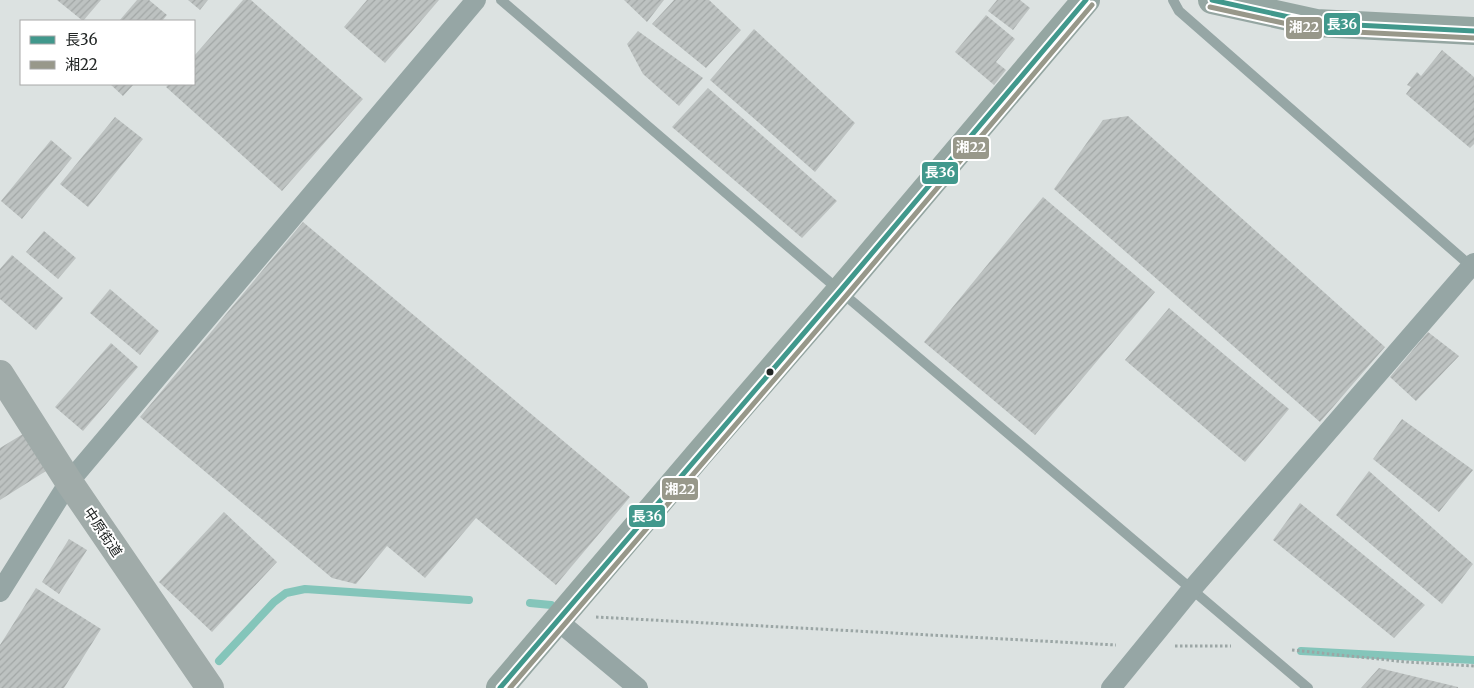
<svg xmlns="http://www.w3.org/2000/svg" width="1474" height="688" viewBox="0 0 1474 688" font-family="Merriweather,'Noto Sans JP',serif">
  <defs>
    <pattern id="building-hatch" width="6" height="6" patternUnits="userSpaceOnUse" patternTransform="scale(1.25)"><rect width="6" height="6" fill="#bdc2c1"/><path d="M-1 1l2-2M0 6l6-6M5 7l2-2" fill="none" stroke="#a2a7a6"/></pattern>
  </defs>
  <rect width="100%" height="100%" fill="#dce2e1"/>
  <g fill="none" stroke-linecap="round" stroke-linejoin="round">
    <!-- stream -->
    <path stroke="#84c5ba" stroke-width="8" d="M530,603L551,605
      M1301,651L1474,660
      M219,661L274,602L286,593L305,589L469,600"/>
  </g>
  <!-- building -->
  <path fill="url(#building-hatch)" d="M57,0H101L83,21Z
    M137,0H149L167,15L162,21H119Z
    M188,0H208L200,10Z
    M243,0H251L363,99L282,191L166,87L169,84H194V56Z
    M367,0H439L385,63L344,27Z
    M624,0H664L647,22Z
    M674,0H709L741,30L706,68L652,24Z
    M997,0H1020L1030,8L1013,30L988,11Z
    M986,15L1015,39L996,62L1006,70L994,85L955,52Z
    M754,29L855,123L815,172L710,80Z
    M638,31L703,78L679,106L643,74L627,44Z
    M1442,50L1474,77V144L1470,148L1406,94L1411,87L1407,85L1417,72L1421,76Z
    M110,84H134L123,96Z
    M708,88L837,201L802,238L672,127Z
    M1128,116L1385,347L1320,422L1054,189L1103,120Z
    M115,117L143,139L88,207L60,184Z
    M51,140L72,158L22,219L1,201Z
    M1043,197L1155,292L1035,435L924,342Z
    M303,222L630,497L556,585L476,518L425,578L387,546L356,584L332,578L140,417Z
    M44,231L76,258L58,279L26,252Z
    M12,255L63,298L36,330L0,299V269Z
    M110,289L159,331L140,355L90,313Z
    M1169,308L1289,409L1245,462L1125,360Z
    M1428,332L1459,356L1416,401L1390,377Z
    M111,343L138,367L83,431L55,407Z
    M1402,419L1473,470L1439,512L1373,459Z
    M23,434L46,471L0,500V448Z
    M1369,471L1473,564L1442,604L1336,515Z
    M1300,503L1425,605L1394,638L1273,540Z
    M224,512L277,562L212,632L159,582Z
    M69,539L87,550L59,594L42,582Z
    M36,588L101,629L64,688H0V645Z
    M1379,668L1458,687V688H1361Z"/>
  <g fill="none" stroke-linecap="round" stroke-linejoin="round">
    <!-- path -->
    <path stroke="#9ba6a5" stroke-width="3" stroke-dasharray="2.5 2.5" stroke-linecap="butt" d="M596,617L1116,645
      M1175,646H1231
      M1292,650L1407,662L1474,666"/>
    <!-- lane -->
    <path stroke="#96a6a5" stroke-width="10" d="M501,0L840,291L1308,688
      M1173,0L1179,11L1473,268"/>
    <!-- street -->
    <path stroke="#96a6a5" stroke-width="20" d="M0,592L69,482L476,0
      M558,621L638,688
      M1111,688L1191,590L1474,263"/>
    <!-- secondary -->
    <path stroke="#95a6a2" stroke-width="28" d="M1212,0L1316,23L1474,31
      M500,688L700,453L840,291L1086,0"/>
    <!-- primary -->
    <path stroke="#a0aba9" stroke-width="28" d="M0,374L69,482L210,688"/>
    <defs>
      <path id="bus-1" d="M1212,0L1316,23L1474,31
        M500,688L840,291L1086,0"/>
      <path id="bus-2" d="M1210,7L1315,30L1474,38
        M510,688L846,296L1092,5"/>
    </defs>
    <!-- bus-1 casing -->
    <use href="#bus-1" stroke="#fff" stroke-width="9"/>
    <!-- bus-2 casing -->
    <use href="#bus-2" stroke="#fff" stroke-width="9"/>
    <!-- bus-1 -->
    <use href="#bus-1" stroke="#41988c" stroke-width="5"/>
    <!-- bus-2 -->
    <use href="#bus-2" stroke="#98988a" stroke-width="5"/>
  </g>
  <!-- markers -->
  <circle fill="#222625" stroke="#fff" stroke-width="2" cx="770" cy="372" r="4.5"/>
  <g text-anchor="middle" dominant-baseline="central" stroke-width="4" stroke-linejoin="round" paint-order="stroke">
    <!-- street labels -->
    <g font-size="14" fill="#222625" stroke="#fff">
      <text transform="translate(103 532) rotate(56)">中原街道</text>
    </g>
  </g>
  <g stroke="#fff" stroke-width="2">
    <rect x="1323" y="12" width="38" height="24" rx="5" fill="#41988c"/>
    <rect x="1285" y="16" width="38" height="24" rx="5" fill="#98988a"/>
    <rect x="952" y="136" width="38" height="24" rx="5" fill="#98988a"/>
    <rect x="921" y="161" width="38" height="24" rx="5" fill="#41988c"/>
    <rect x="661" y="477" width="38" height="24" rx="5" fill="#98988a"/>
    <rect x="628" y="504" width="38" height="24" rx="5" fill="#41988c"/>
  </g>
  <g font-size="14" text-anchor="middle" font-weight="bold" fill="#fff">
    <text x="1342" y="29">長36</text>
    <text x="1304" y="32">湘22</text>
    <text x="971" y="152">湘22</text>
    <text x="940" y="177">長36</text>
    <text x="680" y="494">湘22</text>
    <text x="647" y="521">長36</text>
  </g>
  <!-- legend -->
  <rect x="20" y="20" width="175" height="65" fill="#ffffff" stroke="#a7a8a8"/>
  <rect x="30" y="36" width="25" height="8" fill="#41988c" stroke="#a7a8a8"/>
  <text x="65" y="45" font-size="15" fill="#222625">長36</text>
  <rect x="30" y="61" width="25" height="8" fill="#98988a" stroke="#a7a8a8"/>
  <text x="65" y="70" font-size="15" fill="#222625">湘22</text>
</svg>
